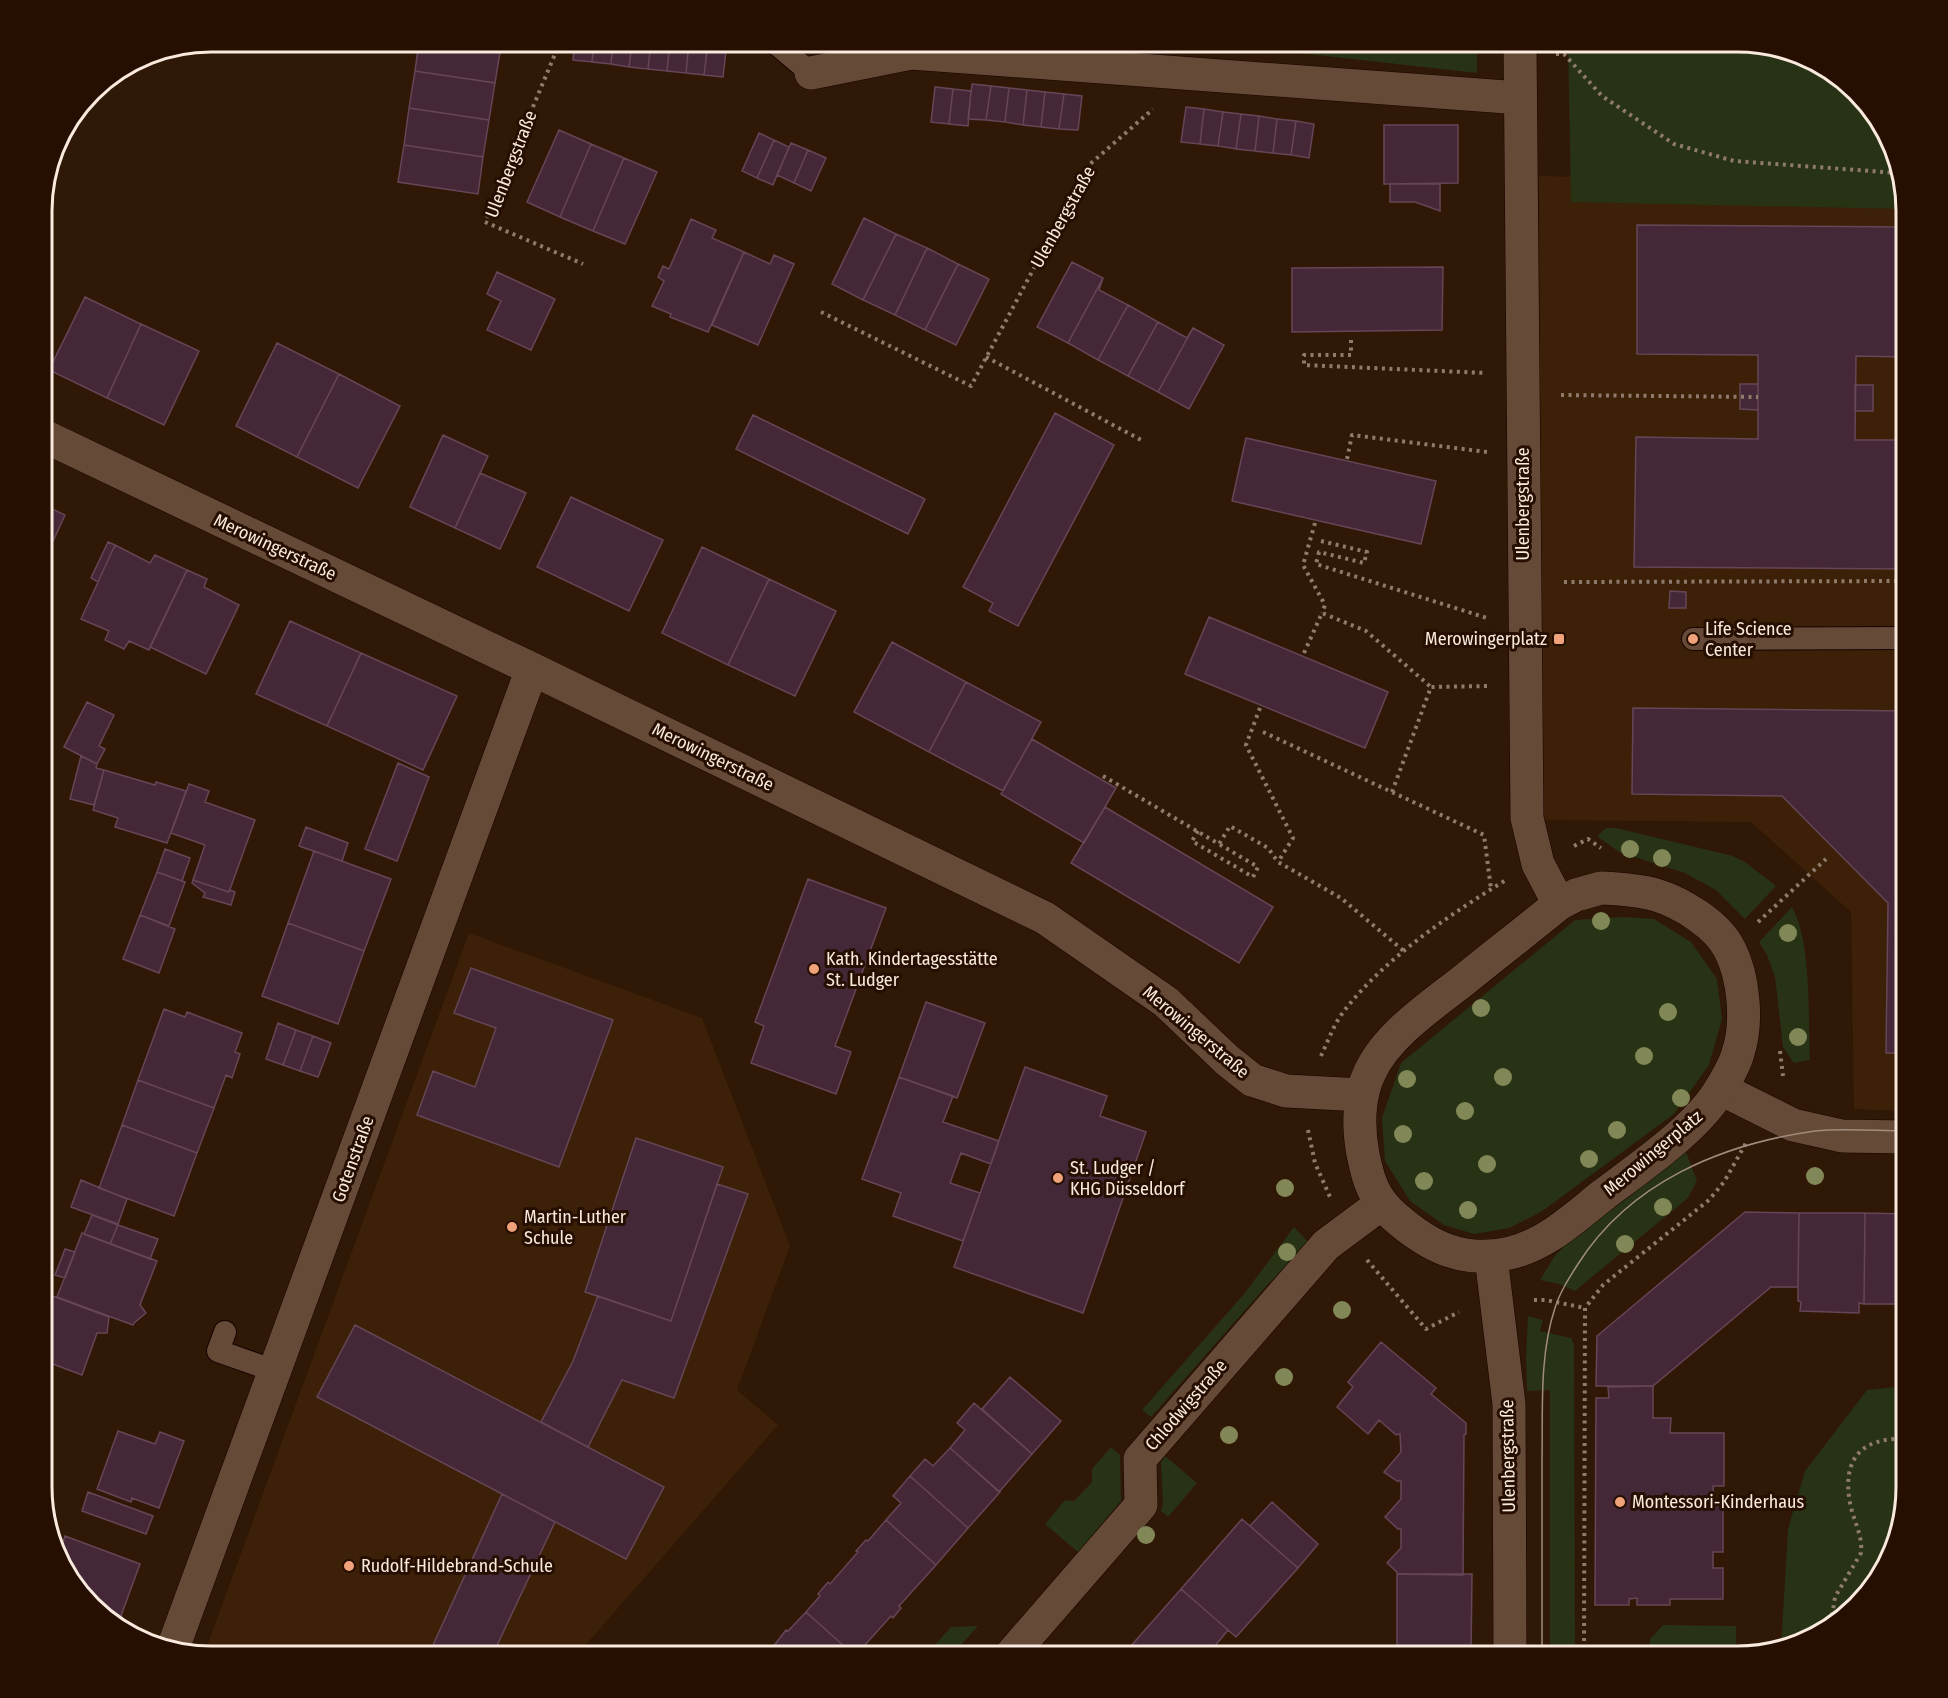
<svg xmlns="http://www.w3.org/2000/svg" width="1948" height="1698" viewBox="0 0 1948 1698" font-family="'Fira Sans Condensed',sans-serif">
  <rect width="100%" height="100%" fill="#301806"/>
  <!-- built -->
  <path fill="#3d2008" d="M1539,176L1901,184L1906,212V1111L1854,1109L1851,912L1751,822L1542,820Z
    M469,933L702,1018L790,1246L737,1390L778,1425L576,1656L204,1654Z"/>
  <!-- green -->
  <path fill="#283215" d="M1200,42H1477V73Z
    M1568,42H1737L1801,55L1856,92L1893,147L1905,209L1571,202Z
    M1606,828H1616L1733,856L1745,862L1776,886L1745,919L1716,890L1685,873L1619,852L1597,836Z
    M1792,907C1812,942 1808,1018 1810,1060L1794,1063L1783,1047L1775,977L1767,955L1759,942Z
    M1623,917L1654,919L1691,942L1717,979L1722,1019L1709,1065L1674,1114L1541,1212L1509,1228L1474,1234L1444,1225L1410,1201L1385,1161L1382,1118L1401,1063L1575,920Z
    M1686,1152L1697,1181L1688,1198L1575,1291L1559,1284L1540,1280L1554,1257L1587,1222L1661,1162Z
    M1294,1227L1309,1243L1269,1283L1151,1417L1142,1410L1244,1294Z
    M1528,1316L1543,1320L1540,1331L1571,1338L1574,1344L1575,1656H1550V1390L1527,1391L1526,1355Z
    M1906,1386V1497L1893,1551L1857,1606L1801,1643L1781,1647L1788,1529L1805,1471L1867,1390Z
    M1111,1447L1120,1455L1121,1501L1078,1552L1045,1524L1065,1500L1074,1501L1092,1482V1469Z
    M1165,1456L1197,1483L1168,1517L1161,1511L1163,1504L1161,1462Z
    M1663,1625L1736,1626V1656H1650V1639Z
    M978,1626L951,1656H925L951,1627Z"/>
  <!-- building -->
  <path fill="#442837" stroke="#654656" stroke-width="1.5" d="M419,42H477L501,46L495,83L415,71Z
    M575,42H594L592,62L573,60Z
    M594,42H613L611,64L592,62Z
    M613,42H632L629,67L611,64Z
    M632,42H651L648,69L629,67Z
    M651,42H670L667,71L648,69Z
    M670,42H689L686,73L667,71Z
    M689,42H708L704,75L686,73Z
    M708,42H727L723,77L704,75Z
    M415,71L495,83L489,120L409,108Z
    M972,84L991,86L986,120L968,119Z
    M991,86L1009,88L1005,122L986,120Z
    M935,87L953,89L949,124L931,122Z
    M1009,88L1027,90L1023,125L1005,122Z
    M953,89L971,91L968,126L949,124Z
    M1027,90L1045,92L1041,127L1023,125Z
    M1045,92L1064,94L1059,129L1041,127Z
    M1064,94L1082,96L1078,130L1059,129Z
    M1186,107L1204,109L1200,144L1181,142Z
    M409,108L489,120L483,157L404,145Z
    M1204,109L1223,112L1218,146L1200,144Z
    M1223,112L1241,114L1236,149L1218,146Z
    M1241,114L1259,116L1255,151L1236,149Z
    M1259,116L1277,119L1273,153L1255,151Z
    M1277,119L1296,121L1291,155L1273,153Z
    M1296,121L1314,124L1309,158L1291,155Z
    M1384,125H1458V183L1384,184Z
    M559,130L591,144L560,217L527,202Z
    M759,133L774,140L757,178L742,171Z
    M774,140L789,147L773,185L757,178Z
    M791,143L808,150L794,183L777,175Z
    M591,144L624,158L593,231L560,217Z
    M404,145L483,157L478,194L398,182Z
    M808,150L826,158L811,191L794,183Z
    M624,158L657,172L625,244L593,231Z
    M1390,184H1440V211L1415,202H1390Z
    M864,218L896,234L863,300L832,284Z
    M691,219L716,230L712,238L744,252L708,332L670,317L671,314L652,306L664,281L658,277L663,266L669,269Z
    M1637,225L1906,227V357L1856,356L1855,440H1906V569L1634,567L1636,437L1758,439V355L1637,354Z
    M896,234L927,248L895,315L863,300Z
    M927,248L958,264L925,330L895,315Z
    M744,252L770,264L774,255L794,264L758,345L712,325Z
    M1072,262L1103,278L1068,343L1037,327Z
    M958,264L989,279L956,345L925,330Z
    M1443,267L1442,330L1292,332V268Z
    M497,272L555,299L531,350L487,330L501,301L487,294Z
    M1103,278L1099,290L1128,305L1098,360L1068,343Z
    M85,297L141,324L107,398L49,370Z
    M1128,305L1158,322L1128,376L1098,360Z
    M1158,322L1187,338L1193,328L1158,392L1128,376Z
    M141,324L199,351L164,425L107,398Z
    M1193,328L1224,345L1189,409L1158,392Z
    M277,343L339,374L297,457L236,426Z
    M339,374L400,406L358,488L297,457Z
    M1740,384H1758V410L1740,409Z
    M1855,385H1873V411H1855Z
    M1055,413L1114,445L1018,626L989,611L993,603L963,587Z
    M753,415L925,499L908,534L736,449Z
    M443,435L488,456L455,528L410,507Z
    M1246,438L1436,481L1421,544L1232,501Z
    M480,473L526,493L500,549L455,528Z
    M571,497L663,540L629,611L537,567Z
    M42,504L65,515L42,565Z
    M108,542L115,545L98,582L91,578Z
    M115,545L150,563L155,555L187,570L149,650L129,641L124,649L105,640L109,631L81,619Z
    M702,547L769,579L728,665L662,633Z
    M187,570L207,579L204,587L239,605L206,674L150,647Z
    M769,579L836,611L795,696L728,665Z
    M1670,591L1686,592V608H1669Z
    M1209,617L1388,692L1365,748L1185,674Z
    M290,621L361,653L327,726L256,694Z
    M892,642L966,682L929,752L854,712Z
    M361,653L457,696L423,770L327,726Z
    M966,682L1041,722L1003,791L929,752Z
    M87,702L114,715L99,746L105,749L97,764L64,747Z
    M1633,708L1906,711V1053H1886L1888,903L1782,796L1632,794Z
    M1032,739L1116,788L1084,843L1001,794Z
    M81,756L97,764L96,768L104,770L94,805L70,799Z
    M398,763L429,777L397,861L365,849Z
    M104,770L155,785L156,782L186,791L167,843L115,827L118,818L93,810Z
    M189,784L209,791L205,802L255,820L229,892L193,880L205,845L171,833Z
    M1105,807L1273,907L1239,963L1071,863Z
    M306,827L348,843L342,861L299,846Z
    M165,849L190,858L182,881L157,872Z
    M314,851L391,879L364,951L288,923Z
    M157,872L185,882L169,926L140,915Z
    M808,879L886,908L835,1046L851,1052L836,1094L751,1063L764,1026L755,1022Z
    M193,880L229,892L230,890L235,892L231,905L203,897L205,893L192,883Z
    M140,915L175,929L159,973L123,959Z
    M288,923L364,951L338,1024L262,996Z
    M471,968L613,1020L559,1167L417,1115L433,1071L475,1087L496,1028L454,1013Z
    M926,1002L985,1023L957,1098L899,1077Z
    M164,1009L185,1017L187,1012L242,1033L235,1052L240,1054L232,1078L226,1075L214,1108L138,1080Z
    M278,1023L296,1030L283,1065L266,1059Z
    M296,1030L313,1036L300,1071L283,1065Z
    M313,1036L331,1043L318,1077L300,1071Z
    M1025,1067L1107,1096L1100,1116L1146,1132L1083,1313L954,1267Z
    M899,1077L953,1096L943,1122L999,1141L991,1164L961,1153L950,1183L980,1193L963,1241L893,1216L901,1193L862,1179Z
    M138,1080L214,1108L197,1153L122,1125Z
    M122,1125L197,1153L174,1216L99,1188Z
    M636,1138L723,1167L671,1321L585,1292Z
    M81,1180L127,1199L118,1224L71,1207Z
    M717,1184L748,1194L674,1398L622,1380L588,1447L541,1422L573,1361L598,1296L671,1321Z
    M1745,1212L1799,1213L1798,1287H1771L1653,1386H1596L1597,1336Z
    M1799,1213H1865L1864,1304L1859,1303V1313L1800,1311L1801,1302L1798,1301V1287Z
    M1865,1213L1906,1214V1304H1864Z
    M92,1215L118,1225L110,1244L84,1234Z
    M118,1225L158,1239L150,1259L110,1244Z
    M82,1233L157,1261L140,1305L146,1313L134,1323L133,1325L57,1297Z
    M65,1249L75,1252L65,1278L55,1275Z
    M42,1292L109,1317L107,1333H97L82,1375L42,1360Z
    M355,1325L664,1487L626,1559L317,1397Z
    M1381,1342L1436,1388L1431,1394L1466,1423V1434L1464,1435L1463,1575L1397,1574V1572L1387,1563L1401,1548V1529H1398L1385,1517L1401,1499V1481H1397L1384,1472L1401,1452L1400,1434L1396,1435L1379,1420L1368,1434L1337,1407L1353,1387L1348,1382Z
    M1010,1377L1061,1421L1032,1454L982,1409Z
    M1653,1386V1418H1671L1670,1433H1724V1486H1713L1714,1502H1723V1552H1713V1568H1723V1599H1670V1605H1637V1598L1629,1599V1605H1595L1596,1398H1609L1608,1387Z
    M974,1403L1032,1454L999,1492L950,1448L965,1430L957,1423Z
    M118,1431L155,1444L160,1432L184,1441L159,1508L132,1498L131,1502L97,1489Z
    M950,1448L1000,1492L968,1528L910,1476L925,1459L933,1466Z
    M910,1476L968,1528L936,1565L886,1520L901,1503L893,1496Z
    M88,1492L153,1516L146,1534L82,1511Z
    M502,1494L555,1522L492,1656H428Z
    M1272,1502L1318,1544L1298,1568L1250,1526Z
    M1242,1519L1298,1568L1236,1637L1181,1589Z
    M886,1520L936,1565L899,1606L901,1608L893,1618L891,1616L855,1656L806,1612L820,1596L818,1594L828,1582L830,1584L858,1552L856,1551L866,1540L868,1541Z
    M65,1536L140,1564L118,1624L92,1607L59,1561L58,1555Z
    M1397,1574H1472L1471,1656H1397Z
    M1181,1589L1228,1630L1214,1647L1218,1650L1213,1656H1122Z
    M806,1612L855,1656H766L786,1630L788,1631Z"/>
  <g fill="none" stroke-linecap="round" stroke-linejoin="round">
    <defs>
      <path id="service" d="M774,42L811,73
        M1693,639L1906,638
        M225,1332L218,1351L275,1371"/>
      <path id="minor" d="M811,73L911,53L1520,98
        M42,435L532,669L1045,918L1166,1002L1227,1060L1252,1080L1286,1091L1362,1095
        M1721,1089L1793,1125L1842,1136L1906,1137
        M173,1648L532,669
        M1010,1656L1141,1505L1140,1459L1326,1245L1381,1204"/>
      <path id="tertiary" d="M1520,42L1527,818L1538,864L1559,904
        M1601,888C1619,889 1639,890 1656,895C1682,903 1718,925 1730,950C1744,978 1748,1023 1738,1053C1735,1065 1727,1078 1721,1088C1698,1128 1640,1167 1603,1195C1575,1217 1546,1245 1510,1253C1463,1264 1429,1247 1394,1216C1374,1199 1368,1180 1363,1154C1358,1128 1358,1096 1370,1072C1387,1035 1432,1005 1464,980C1495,955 1527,930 1559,904L1576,895Z
        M1491,1257L1509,1404L1510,1656"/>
    </defs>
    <!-- service casing -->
    <use href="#service" stroke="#170300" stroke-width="24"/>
    <!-- minor casing -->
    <use href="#minor" stroke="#170300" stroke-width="34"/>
    <!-- tertiary casing -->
    <use href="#tertiary" stroke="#170300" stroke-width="34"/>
    <!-- path -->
    <path stroke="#8f7b6c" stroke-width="4" stroke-dasharray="3 4.5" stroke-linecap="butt" d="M560,42L485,222L583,264
      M1556,54H1564L1602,96L1674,144L1734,161L1898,173
      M821,312L971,386L1089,165L1153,109
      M1351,340V355H1304V365L1486,373
      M986,357L1143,441
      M1561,395L1758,397
      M1347,459L1352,435L1487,452
      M1315,523L1303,565L1325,605L1322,613
      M1321,541L1367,552L1364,563L1319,552L1316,564L1487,618
      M1564,582L1906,581
      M1304,653L1322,613L1366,631L1431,687
      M1260,708L1246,745L1293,838L1278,862
      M1263,732L1484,835L1491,889
      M1103,776L1219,844L1230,826L1268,848L1278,862L1341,898L1405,952
      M1392,792L1431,687L1489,686
      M1198,831L1192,841L1253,877L1258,867L1219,844
      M1574,846L1588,839L1601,848
      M1758,922L1826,859
      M1780,1051L1783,1076
      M1321,1056C1328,1041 1334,1024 1344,1011C1385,958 1449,915 1506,880
      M1308,1130L1315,1163L1330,1197
      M1367,1260L1426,1329L1459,1312
      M1534,1300H1546L1585,1308
      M1831,1623L1835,1597L1861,1553C1863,1535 1853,1520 1850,1503C1842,1459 1861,1437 1906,1439
      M1584,1656L1585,1308L1603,1285L1709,1200L1724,1182L1746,1143"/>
    <!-- service -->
    <use href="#service" stroke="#664a38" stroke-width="22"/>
    <!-- minor -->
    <use href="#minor" stroke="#664a38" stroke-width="33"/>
    <!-- tertiary -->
    <use href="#tertiary" stroke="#664a38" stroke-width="33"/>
    <!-- tram -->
    <path stroke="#a08c7e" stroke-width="1.5" d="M1542,1656C1542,1591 1542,1526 1542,1461C1543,1411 1539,1356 1555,1308C1560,1292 1569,1278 1578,1264C1630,1182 1722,1144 1815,1131C1843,1128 1877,1131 1906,1131"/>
  </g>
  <!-- trees -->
  <g fill="#828757">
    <circle cx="1630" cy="849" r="9"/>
    <circle cx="1662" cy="858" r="9"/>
    <circle cx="1601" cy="921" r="9"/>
    <circle cx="1788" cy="933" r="9"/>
    <circle cx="1481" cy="1008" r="9"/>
    <circle cx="1668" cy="1012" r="9"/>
    <circle cx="1798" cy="1037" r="9"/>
    <circle cx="1644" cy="1056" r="9"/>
    <circle cx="1503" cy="1077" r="9"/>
    <circle cx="1407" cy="1079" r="9"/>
    <circle cx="1681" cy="1098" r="9"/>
    <circle cx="1465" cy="1111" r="9"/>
    <circle cx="1617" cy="1130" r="9"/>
    <circle cx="1403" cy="1134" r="9"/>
    <circle cx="1589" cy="1159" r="9"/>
    <circle cx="1487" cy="1164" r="9"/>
    <circle cx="1815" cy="1176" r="9"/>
    <circle cx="1424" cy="1181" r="9"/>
    <circle cx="1285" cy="1188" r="9"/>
    <circle cx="1663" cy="1207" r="9"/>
    <circle cx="1468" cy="1210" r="9"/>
    <circle cx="1625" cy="1244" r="9"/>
    <circle cx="1287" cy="1252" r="9"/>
    <circle cx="1342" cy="1310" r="9"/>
    <circle cx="1284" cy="1377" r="9"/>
    <circle cx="1229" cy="1435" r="9"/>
    <circle cx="1146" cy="1535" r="9"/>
  </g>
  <!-- markers -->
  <g fill="#f0a27a" stroke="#260f01" stroke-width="2">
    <rect x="1553" y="633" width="12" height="12" rx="3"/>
    <circle cx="1693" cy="639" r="6"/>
    <circle cx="814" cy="969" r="6"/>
    <circle cx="1058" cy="1178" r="6"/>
    <circle cx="512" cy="1227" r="6"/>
    <circle cx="1620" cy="1502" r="6"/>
    <circle cx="349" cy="1566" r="6"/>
  </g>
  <g text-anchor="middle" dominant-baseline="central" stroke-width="6" stroke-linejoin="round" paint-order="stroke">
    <!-- street labels -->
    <g font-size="18" fill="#fae9de" stroke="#260f01">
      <text transform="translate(511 164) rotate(-69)">Ulenbergstraße</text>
      <text transform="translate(1063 217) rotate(-61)">Ulenbergstraße</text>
      <text transform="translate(1523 504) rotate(-90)">Ulenbergstraße</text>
      <text transform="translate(275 547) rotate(25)">Merowingerstraße</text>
      <text transform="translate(713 757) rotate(26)">Merowingerstraße</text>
      <text transform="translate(1196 1032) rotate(40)">Merowingerstraße</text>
      <text transform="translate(1653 1153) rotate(-40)">Merowingerplatz</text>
      <text transform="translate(353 1159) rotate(-70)">Gotenstraße</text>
      <text transform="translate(1186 1405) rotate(-49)">Chlodwigstraße</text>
      <text transform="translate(1508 1456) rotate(-91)">Ulenbergstraße</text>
    </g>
    <!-- poi labels -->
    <g font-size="18" fill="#fae9de" stroke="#260f01" text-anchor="start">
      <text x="1705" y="629">Life Science<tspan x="1705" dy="21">Center</tspan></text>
      <text x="1547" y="639" text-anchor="end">Merowingerplatz</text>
      <text x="826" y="959">Kath. Kindertagesstätte<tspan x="826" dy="21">St. Ludger</tspan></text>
      <text x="1070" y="1168">St. Ludger /<tspan x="1070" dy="21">KHG Düsseldorf</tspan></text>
      <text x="524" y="1217">Martin-Luther<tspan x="524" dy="21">Schule</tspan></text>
      <text x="1632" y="1502">Montessori-Kinderhaus</text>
      <text x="361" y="1566">Rudolf-Hildebrand-Schule</text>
    </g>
  </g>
  <!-- crop -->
  <path d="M0 0H1948V1698H0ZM211 52H1737A159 159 0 0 1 1896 211V1487A159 159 0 0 1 1737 1646H211A159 159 0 0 1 52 1487V211A159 159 0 0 1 211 52Z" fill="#260f01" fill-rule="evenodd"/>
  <path fill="none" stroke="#fae9de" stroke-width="3" d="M211 52H1737A159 159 0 0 1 1896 211V1487A159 159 0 0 1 1737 1646H211A159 159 0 0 1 52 1487V211A159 159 0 0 1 211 52Z"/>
</svg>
